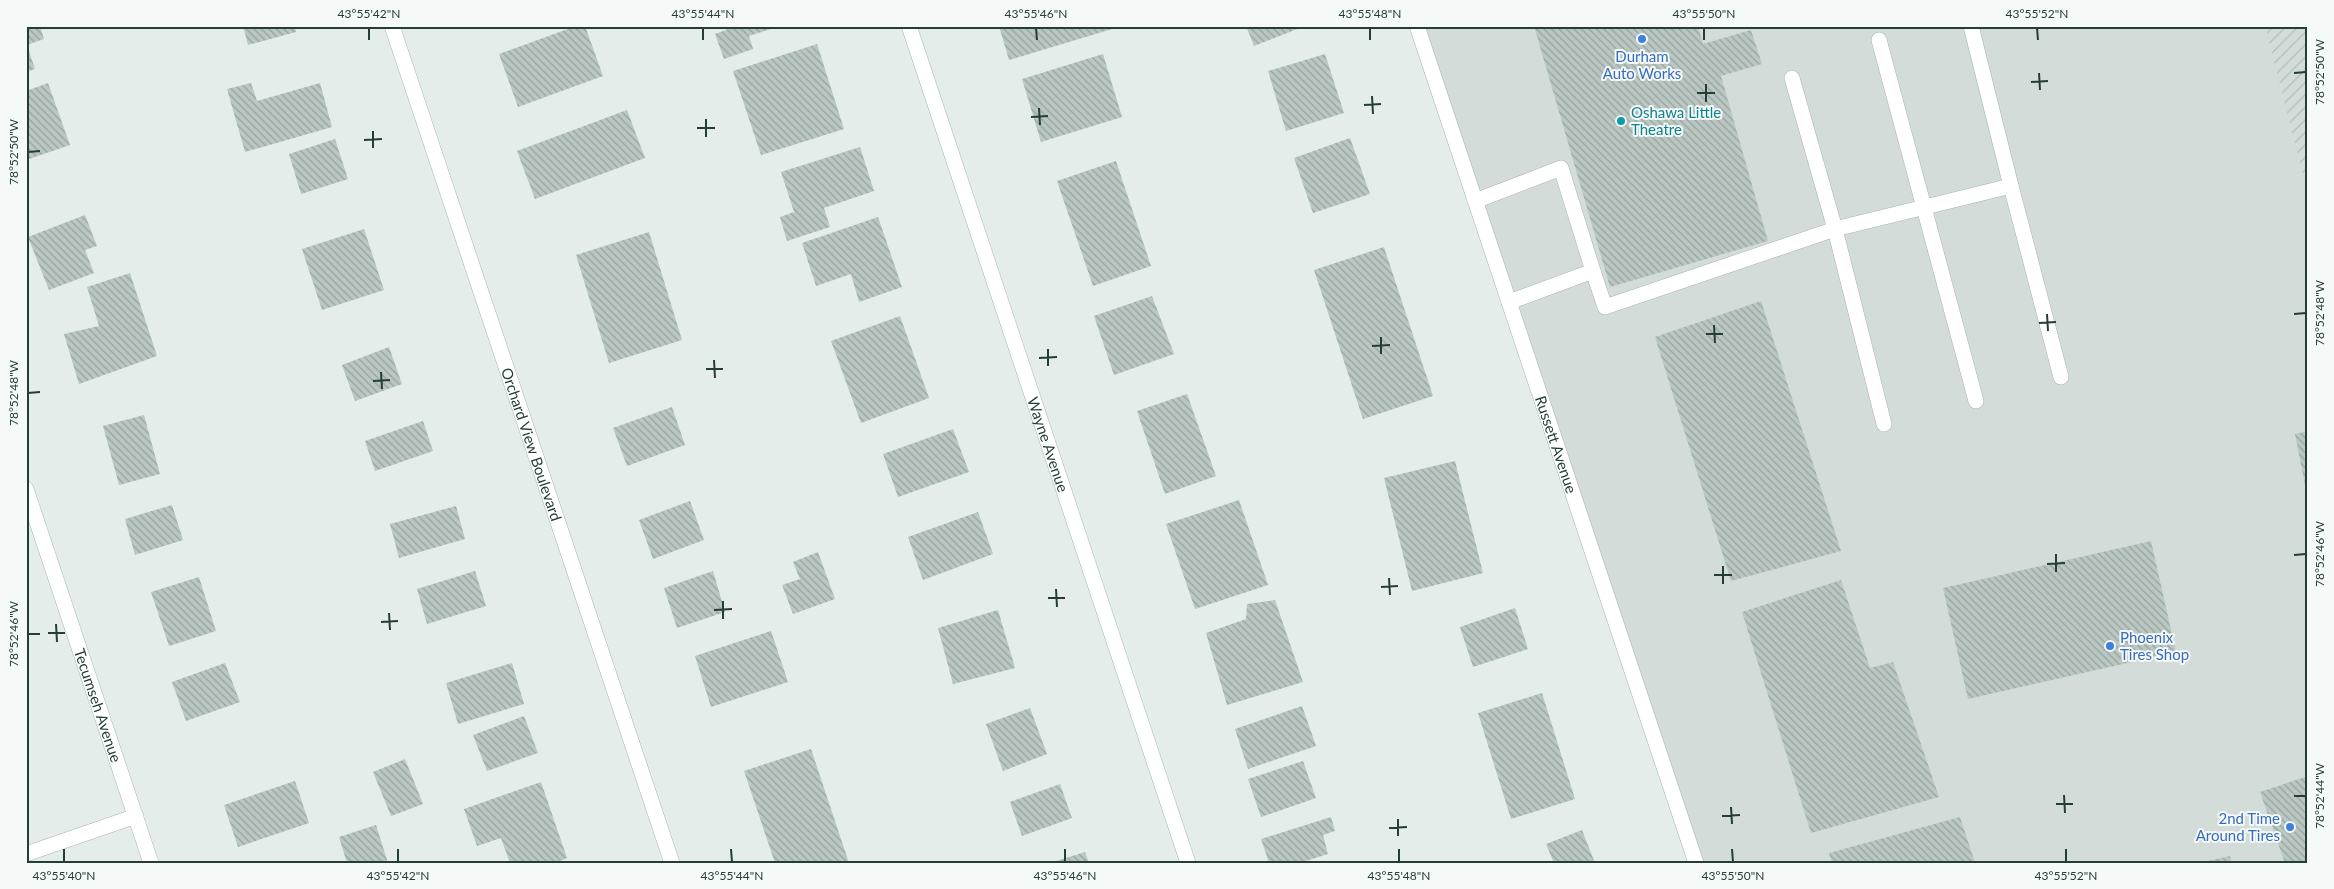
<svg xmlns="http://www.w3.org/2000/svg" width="2334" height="889" viewBox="0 0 2334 889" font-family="Lato,sans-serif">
  <defs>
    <pattern id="industrial-furrows" width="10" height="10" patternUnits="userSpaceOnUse" patternTransform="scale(1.25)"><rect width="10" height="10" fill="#d3dcd9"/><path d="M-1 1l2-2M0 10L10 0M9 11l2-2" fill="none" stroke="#b5bebb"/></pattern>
    <pattern id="building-back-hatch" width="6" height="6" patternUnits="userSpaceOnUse" patternTransform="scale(1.25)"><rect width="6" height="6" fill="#bac7c3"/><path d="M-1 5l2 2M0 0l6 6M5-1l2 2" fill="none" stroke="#97a39f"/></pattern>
  </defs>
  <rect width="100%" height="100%" fill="#e4edea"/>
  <!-- built -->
  <path fill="#d3dcd9" d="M1417,26H2308V863H1696Z"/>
  <!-- industrial -->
  <path fill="url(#industrial-furrows)" d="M2265,26H2308V194Z"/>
  <!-- building -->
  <path fill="url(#building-back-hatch)" d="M26,26H40L44,39L27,45L35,69L26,72Z
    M243,26H295L296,32L248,45Z
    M576,26H585L603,76L518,107L499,54Z
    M730,26H777V27L749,36L753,49L724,59L715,34L731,28Z
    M999,26H1112V29L1009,60Z
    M1246,26H1305L1254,46Z
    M1534,26H1698L1703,44L1751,30L1762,64L1721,76L1768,241L1610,287Z
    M817,44L844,129L761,155L733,71Z
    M1103,54L1122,117L1041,142L1022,79Z
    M1325,54L1344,113L1286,131L1268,71Z
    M48,83L70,145L26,160V91Z
    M251,83L257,101L320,83L332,127L245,152L227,89Z
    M627,110L645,158L535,199L517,151Z
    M1350,138L1370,194L1313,213L1294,158Z
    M335,139L348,179L301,194L289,154Z
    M860,147L874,191L824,208L830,227L787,241L780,217L794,212L781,172Z
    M1116,161L1151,266L1093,286L1057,181Z
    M85,215L97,246L85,250L94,273L49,290L28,237Z
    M878,217L902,287L859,302L851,274L816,286L802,243Z
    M364,229L384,290L322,310L302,249Z
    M649,232L682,340L609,363L576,255Z
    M1384,247L1433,396L1363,419L1314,270Z
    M130,273L157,356L79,384L64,334L99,326L87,287Z
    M1152,296L1174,354L1114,375L1094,316Z
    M1761,301L1841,551L1731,581L1655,337Z
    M900,316L929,398L861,423L831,341Z
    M389,347L402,384L355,401L342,365Z
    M1187,394L1216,476L1165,494L1137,411Z
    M672,407L685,445L627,466L613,428Z
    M144,415L160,474L119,485L103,426Z
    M423,421L433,451L375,471L365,441Z
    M953,429L969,472L898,497L883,454Z
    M2308,431V494L2307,495L2295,434Z
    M1455,461L1483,573L1412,591L1384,478Z
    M1239,500L1268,585L1195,609L1166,524Z
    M690,501L704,540L653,559L639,520Z
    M172,505L183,540L135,555L125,519Z
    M456,506L465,539L399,558L390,524Z
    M978,512L993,554L923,580L908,537Z
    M2151,541L2176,652L1968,699L1943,588Z
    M818,552L835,599L793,614L782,585L800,579L793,562Z
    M475,571L486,606L427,624L417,589Z
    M713,571L725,612L677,628L664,588Z
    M199,577L216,631L169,646L151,592Z
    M1841,580L1870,668L1893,662L1939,797L1811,833L1742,612Z
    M1275,600L1303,682L1227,705L1206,633L1246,619L1247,604Z
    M1515,608L1528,649L1473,667L1460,627Z
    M998,610L1015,668L953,684L938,628Z
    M771,631L788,682L711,707L695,656Z
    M225,663L240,702L186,721L172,682Z
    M512,663L524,704L458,724L446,683Z
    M1542,693L1575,799L1511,819L1478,713Z
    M1302,706L1316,746L1248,769L1235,729Z
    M1030,708L1047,754L1003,771L986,724Z
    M524,716L538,753L487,771L473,735Z
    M811,749L849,863H775L744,771Z
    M405,759L423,804L391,816L373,772Z
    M1303,761L1316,798L1261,817L1248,779Z
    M2308,776V863H2285L2260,792Z
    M295,781L309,823L238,847L224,805Z
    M541,782L567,858L555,863H510L501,838L477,846L464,809Z
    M1060,784L1072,818L1022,836L1010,802Z
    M1331,817L1335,831L1323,835L1328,854L1299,863H1269L1261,839Z
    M1960,817L1975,863H1832L1829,853Z
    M376,825L388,863H347L339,837Z
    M1582,830L1595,863H1554L1546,844Z
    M1085,852L1089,863H1053V862Z
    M2230,856L2231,863H2204V862Z"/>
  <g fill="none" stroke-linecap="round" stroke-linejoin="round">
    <defs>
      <g id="minor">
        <path id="s1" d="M392,26L672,863"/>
        <path id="s2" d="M909,26L1188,863"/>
        <path id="s3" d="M1417,26L1696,863"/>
        <path d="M1971,26L2011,186"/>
        <path d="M1879,40L1976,401"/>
        <path d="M1792,78L1835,229L2011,186L2061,377"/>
        <path d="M1475,201L1561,168L1593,271L1509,302"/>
        <path d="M1593,271L1605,307L1835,229L1884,424"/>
        <path id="s4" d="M26,489L151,863"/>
        <path d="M26,854L136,816"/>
      </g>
    </defs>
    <!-- minor casing -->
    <use href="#minor" stroke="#a7b5b1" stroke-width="16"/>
    <!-- minor -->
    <use href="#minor" stroke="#fff" stroke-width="15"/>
  </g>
  <!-- ticks -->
  <path fill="none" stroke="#253d38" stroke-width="2" d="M369,28V40M703,28V40M1036,28L1037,40M1370,28V40M1704,28V40M2037,28L2038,40M2039,73L2040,90M2294,73L2306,72M2031,82L2048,81M1706,84V102M1697,93H1715M1372,96L1373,114M1364,105L1381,104M1039,108L1040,125M1031,117L1048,116M706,119V137M697,128H715M373,131V148M364,140L382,139M28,152L40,151M2047,314L2048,331M2294,314L2306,313M2039,323L2056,322M1714,325L1715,343M1706,334H1723M1381,337V354M1372,346L1390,345M1048,349V366M1039,358L1057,357M714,360L715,378M706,369H723M381,372L382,389M373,381L390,380M28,393L40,392M2056,554V572M2294,555L2306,554M2047,564L2065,563M1723,566V584M1714,575H1732M1389,578L1390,595M1381,587L1398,586M1056,589L1057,607M1048,598H1065M723,601V619M714,610L732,609M389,613L390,630M381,622L398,621M56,624L57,642M48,633H65M28,634H40M2064,795L2065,813M2294,796H2306M2056,804H2073M1731,807L1732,824M1722,816L1740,815M1398,819V836M1389,828L1407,827M64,849V862M398,849V862M731,849L732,862M1065,849V862M1399,849V862M1732,849L1733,862M2066,849V862"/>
  <!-- markers -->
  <g fill="#3f7fe0" stroke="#f5f9f7" stroke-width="2">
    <circle cx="1642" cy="39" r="5"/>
    <circle cx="2110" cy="646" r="5"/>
    <circle cx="2290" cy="827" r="5"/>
  </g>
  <circle fill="#0f9aa8" stroke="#f5f9f7" stroke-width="2" cx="1621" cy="121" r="5"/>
  <g text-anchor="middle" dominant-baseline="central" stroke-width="4" stroke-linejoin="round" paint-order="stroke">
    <!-- shop labels -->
    <g font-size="15" fill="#366cbe" stroke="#f5f9f7">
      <text x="1642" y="56">Durham<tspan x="1642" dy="17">Auto Works</tspan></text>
      <text x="2120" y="637" text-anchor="start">Phoenix<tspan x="2120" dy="17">Tires Shop</tspan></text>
      <text x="2280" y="818" text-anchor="end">2nd Time<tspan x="2280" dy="17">Around Tires</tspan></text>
    </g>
    <!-- culture labels -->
    <g font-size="15" fill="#0d838f" stroke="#f5f9f7" text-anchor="start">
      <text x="1631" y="112">Oshawa Little<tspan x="1631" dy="17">Theatre</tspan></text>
    </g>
    <!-- street labels -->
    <g font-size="15" fill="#253d38" stroke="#f5f9f7">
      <text stroke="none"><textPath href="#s1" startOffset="441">Orchard View Boulevard</textPath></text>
      <text stroke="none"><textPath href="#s2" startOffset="441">Wayne Avenue</textPath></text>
      <text stroke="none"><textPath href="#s3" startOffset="441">Russett Avenue</textPath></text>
      <text stroke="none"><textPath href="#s4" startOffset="228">Tecumseh Avenue</textPath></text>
    </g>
  </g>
  <!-- border -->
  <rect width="2334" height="889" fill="none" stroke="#f5f9f7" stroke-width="55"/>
  <rect x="28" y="28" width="2278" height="834" fill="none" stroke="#253d38" stroke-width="2"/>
  <g font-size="12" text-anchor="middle" fill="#253d38">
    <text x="369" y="18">43°55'42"N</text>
    <text x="703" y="18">43°55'44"N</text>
    <text x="1036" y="18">43°55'46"N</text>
    <text x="1370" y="18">43°55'48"N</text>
    <text x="1704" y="18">43°55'50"N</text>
    <text x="2037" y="18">43°55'52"N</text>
    <text transform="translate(2320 72) rotate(-90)" y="4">78°52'50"W</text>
    <text transform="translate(14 152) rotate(-90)" y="4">78°52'50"W</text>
    <text transform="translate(2320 313) rotate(-90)" y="4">78°52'48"W</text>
    <text transform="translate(14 393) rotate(-90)" y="4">78°52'48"W</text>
    <text transform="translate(2320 554) rotate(-90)" y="4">78°52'46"W</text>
    <text transform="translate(14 634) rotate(-90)" y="4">78°52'46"W</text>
    <text transform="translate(2320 796) rotate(-90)" y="4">78°52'44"W</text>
    <text x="64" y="880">43°55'40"N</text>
    <text x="398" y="880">43°55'42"N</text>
    <text x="732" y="880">43°55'44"N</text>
    <text x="1065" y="880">43°55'46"N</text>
    <text x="1399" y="880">43°55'48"N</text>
    <text x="1733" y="880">43°55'50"N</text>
    <text x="2066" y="880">43°55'52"N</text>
  </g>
</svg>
